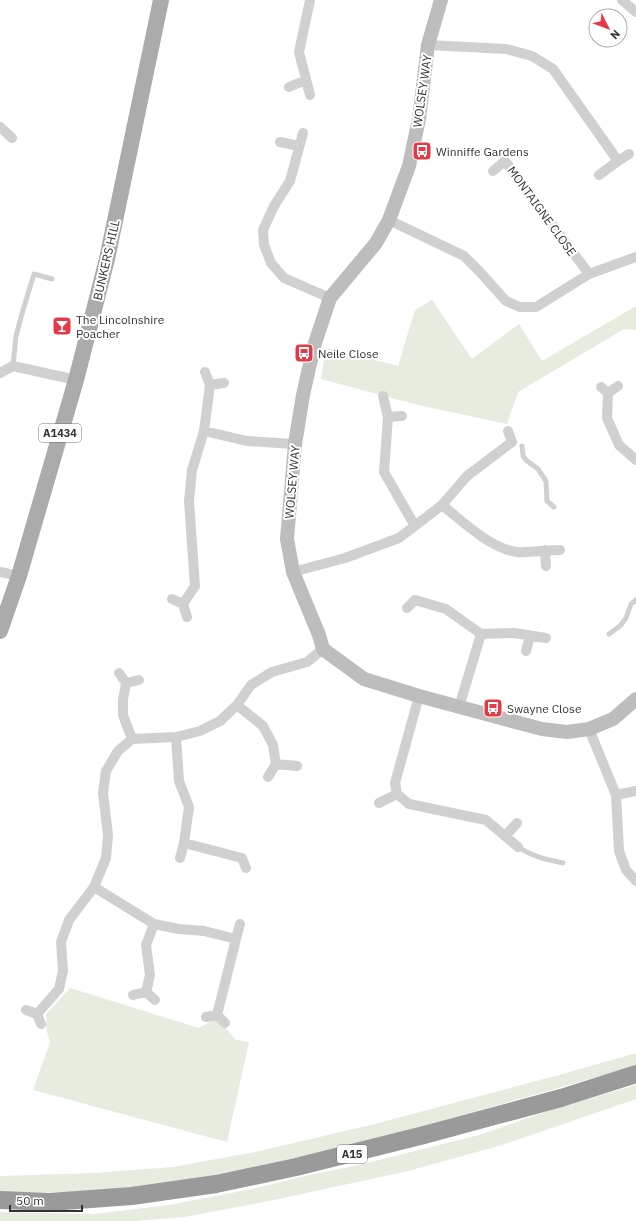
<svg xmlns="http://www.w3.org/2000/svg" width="636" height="1221" viewBox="0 0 636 1221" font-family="'IBM Plex Sans',sans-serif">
  <rect width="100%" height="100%" fill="#fff"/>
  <!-- green -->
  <path fill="#e6ecdf" d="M432,300L472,359L519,324L542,361L636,306V330L624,329L518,392L507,424L418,405L321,379L326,348L398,366L415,310Z
    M70,988L199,1028L217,1018L236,1040L249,1042L227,1142L33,1090L50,1042L46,1028V1014Z
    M636,1053V1065L614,1072L424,1126L310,1155L194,1179L119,1189L68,1192L0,1193V1176L95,1173L173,1167L255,1152L371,1125L559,1075Z
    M636,1085V1099L502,1145L408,1171L274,1200L184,1217L135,1221H0V1212L94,1214L169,1205L257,1188L309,1175L359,1165L479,1135L551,1110Z"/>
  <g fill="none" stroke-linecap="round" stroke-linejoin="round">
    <!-- lane -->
    <path stroke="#d0d0d0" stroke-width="5" d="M13,366L16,336L23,310L34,274L52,279
      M522,446L523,456L526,460L538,469L546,481L547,501L554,507
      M609,634L620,626L626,618L631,604L636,600
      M518,847C533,857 545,859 563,863"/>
    <!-- street -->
    <path stroke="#d0d0d0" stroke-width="10" d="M310,0L299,52L310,95
      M622,0L636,12
      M428,45L506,49L532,56L553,69L618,161L629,154
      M289,87L306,80
      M0,127L12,138
      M303,133L290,181L274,206L263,230L264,245L271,263L284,278L330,298
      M280,142L299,146
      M493,171L505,161L589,274
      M599,175L618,161
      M389,220L464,256L480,272L506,301L520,307H536L589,274L636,257
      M0,373L13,366L76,380
      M210,385L224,383
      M601,387L608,393L607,418L619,445L636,460
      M608,393L618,386
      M383,396L388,417L384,472L415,526
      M388,417L402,416
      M204,431L210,385L205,372
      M442,505C462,521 491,549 517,552C528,553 547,550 560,550
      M545,550L546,566
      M0,572L19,576
      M293,572L345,558L399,538L442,505L467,476L512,442L508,431
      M172,599L183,604L195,586L189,501L192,470L204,431L247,441L295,444
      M183,604L187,617
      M407,608L415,600L446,609L481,634L459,707
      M481,634L514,633L546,638
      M526,651L530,636
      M119,673L126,683
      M419,696L395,783L397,794L409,804L486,820L518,847
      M237,705L263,726L273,745L276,764L297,766
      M589,729L616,795L619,851L626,870L636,881
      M176,737L179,781L189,807L184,843L242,858L246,868
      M132,739L123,715V700L126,683L139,680
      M268,777L276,764
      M616,795L636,791
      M379,803L397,794
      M505,836L517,823
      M180,858L184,843
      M94,887L154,924L179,929L204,931L236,939L217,1015L225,1023
      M154,924L146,945L150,975L146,992L155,1000
      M236,939L240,924
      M133,995L146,992
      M26,1010L37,1014
      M206,1017L217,1015
      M41,1024L37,1014L59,989L63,971L61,942L69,920L94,887L106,858L108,835L103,793L106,771L118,751L132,739L176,737L200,731L220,721L237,705L251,685L272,672L307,662L323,649"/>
    <!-- secondary -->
    <path stroke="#bdbdbd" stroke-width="14" d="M441,0L428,45L419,119L409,166L389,220L376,243L330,298L314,346L303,395L295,444L287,539L293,572L319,635L323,649L364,679L419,696L542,729L567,732L589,729L613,719L636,699"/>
    <!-- primary -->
    <path stroke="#ababab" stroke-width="16" d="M0,631L19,576L76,380L107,259L161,0"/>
    <!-- highway -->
    <path stroke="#9a9a9a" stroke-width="18" d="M0,1200L50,1202L132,1196L216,1184L296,1167L424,1135L561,1098L636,1074"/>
  </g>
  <!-- icons -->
  <defs>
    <symbol id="bus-square" viewBox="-11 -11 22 22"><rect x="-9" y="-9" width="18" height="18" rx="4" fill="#e63946" stroke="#fff"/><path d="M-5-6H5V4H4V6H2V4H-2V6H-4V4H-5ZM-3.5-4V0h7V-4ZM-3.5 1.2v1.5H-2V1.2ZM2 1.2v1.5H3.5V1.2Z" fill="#fff"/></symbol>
    <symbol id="bar-square" viewBox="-11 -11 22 22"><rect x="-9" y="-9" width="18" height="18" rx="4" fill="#e63946" stroke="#fff"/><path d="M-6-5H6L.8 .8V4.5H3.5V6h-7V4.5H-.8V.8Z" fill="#fff"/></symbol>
  </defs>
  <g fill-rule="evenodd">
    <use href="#bus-square" x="411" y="140" width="22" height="22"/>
    <use href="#bar-square" x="51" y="315" width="22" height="22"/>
    <use href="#bus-square" x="293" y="342" width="22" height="22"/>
    <use href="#bus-square" x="482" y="697" width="22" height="22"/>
  </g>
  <g text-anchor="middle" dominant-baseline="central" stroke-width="4" stroke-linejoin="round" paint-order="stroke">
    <!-- shield labels -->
    <g fill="#fff" stroke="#707070" stroke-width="1">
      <rect x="39" y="424" width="42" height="18" rx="3"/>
      <rect x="337" y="1145" width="30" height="18" rx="3"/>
    </g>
    <g font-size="11" font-weight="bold" fill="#333">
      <text x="60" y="433">A1434</text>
      <text x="352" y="1154">A15</text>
    </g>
    <!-- street labels -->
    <g font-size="12" fill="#333" stroke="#fff">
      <text transform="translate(422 91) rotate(-82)">WOLSEY WAY</text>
      <text transform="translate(542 211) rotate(54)">MONTAIGNE CLOSE</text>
      <text transform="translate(106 260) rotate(-77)">BUNKERS HILL</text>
      <text transform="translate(292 482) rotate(-85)">WOLSEY WAY</text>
    </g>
    <!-- poi labels -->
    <g font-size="12" fill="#333" stroke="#fff" text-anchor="start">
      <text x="436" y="151">Winniffe Gardens</text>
      <text x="76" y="319">The Lincolnshire<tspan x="76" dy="14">Poacher</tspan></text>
      <text x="318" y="353">Neile Close</text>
      <text x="507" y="708">Swayne Close</text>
    </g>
  </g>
  <!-- north arrow -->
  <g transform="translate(608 28) rotate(132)"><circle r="19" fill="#ffffff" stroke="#adadad"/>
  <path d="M0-3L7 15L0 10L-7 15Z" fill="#e63946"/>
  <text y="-6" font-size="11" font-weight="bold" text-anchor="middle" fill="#333333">N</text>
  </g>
  <!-- scale -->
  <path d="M10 1205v6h72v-6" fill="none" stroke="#333333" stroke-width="2"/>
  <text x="16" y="1205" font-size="12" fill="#333333" stroke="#ffffff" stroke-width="3" paint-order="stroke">50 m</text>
</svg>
